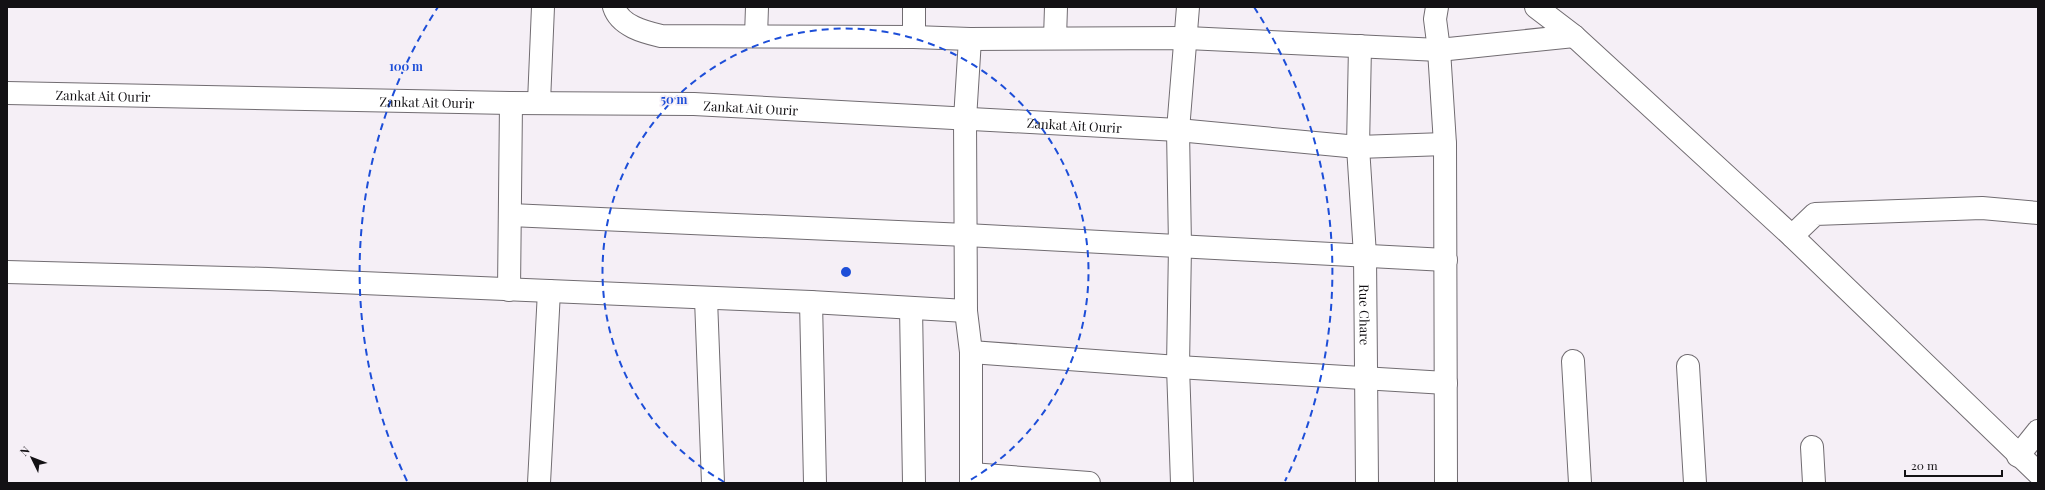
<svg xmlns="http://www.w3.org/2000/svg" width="2045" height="490" viewBox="0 0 2045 490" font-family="'Playfair Display',serif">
  <rect width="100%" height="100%" fill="#f5eff6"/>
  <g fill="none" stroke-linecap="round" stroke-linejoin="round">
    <defs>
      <g id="minor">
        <path d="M614,7C620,26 644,32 661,36L914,37L970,39L1187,38L1439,50L1574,36"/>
        <path d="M1437,7L1435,19L1439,50L1445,144L1446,483"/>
        <path d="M1536,7L1574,36L1792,236L2038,473"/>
        <path d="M756,36L757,7"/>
        <path d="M914,37V7"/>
        <path d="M1055,38L1056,7"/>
        <path d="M970,39L965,119L966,311L971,352V483"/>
        <path id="s1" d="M1360,46L1358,147L1365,255L1367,483"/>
        <path id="s2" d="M7,93L511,103L694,104L1178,130L1358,147L1445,144"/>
        <path d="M539,102L543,7"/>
        <path d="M510,215L966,235L1446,260"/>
        <path d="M1792,236L1815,214L1982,208L2038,213"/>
        <path d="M7,272L268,279L811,302L966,311"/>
        <path d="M509,290L511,103"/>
        <path d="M706,299L713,483"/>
        <path d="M811,302L815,483"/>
        <path d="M911,308L914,483"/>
        <path d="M971,352L1178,367L1446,383"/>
        <path d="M1573,361L1580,483"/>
        <path d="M1688,366L1695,483"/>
        <path d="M1812,447L1814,483"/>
        <path d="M2018,456L2038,431"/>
        <path d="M971,474L1089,483"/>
        <path d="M539,483L549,291"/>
        <path d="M1182,483L1178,367L1180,246L1178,130L1188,7"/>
      </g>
    </defs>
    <!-- minor casing -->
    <use href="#minor" stroke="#716c71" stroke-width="24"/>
    <!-- minor -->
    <use href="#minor" stroke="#fff" stroke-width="22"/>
  </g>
  <!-- distance rings -->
  <g fill="none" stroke="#1d4ed8" stroke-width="2" stroke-dasharray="7 5">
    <path d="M724 482A243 243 0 1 1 967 482"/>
    <path d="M407 481A486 486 0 0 1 438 7M1254 7A486 486 0 0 1 1285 481"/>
  </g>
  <g text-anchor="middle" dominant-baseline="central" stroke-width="3.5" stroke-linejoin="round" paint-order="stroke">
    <!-- street labels -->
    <g font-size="13" fill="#131114" stroke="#f5eff6">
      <text stroke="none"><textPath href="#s2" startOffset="96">Zankat Ait Ourir</textPath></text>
      <text stroke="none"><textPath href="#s2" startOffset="420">Zankat Ait Ourir</textPath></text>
      <text stroke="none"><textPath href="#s2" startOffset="744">Zankat Ait Ourir</textPath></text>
      <text stroke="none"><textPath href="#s2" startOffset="1068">Zankat Ait Ourir</textPath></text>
      <text stroke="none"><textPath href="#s1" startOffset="269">Rue Chare</textPath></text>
    </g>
  </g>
  <circle cx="846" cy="272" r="6" fill="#1d4ed8" stroke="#f5eff6" stroke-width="2"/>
  <g font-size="12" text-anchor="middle" font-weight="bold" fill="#1d4ed8" stroke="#f5eff6" stroke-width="3.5" stroke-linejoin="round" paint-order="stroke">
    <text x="406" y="71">100 m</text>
    <text x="674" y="104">50 m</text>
  </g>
  <!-- border -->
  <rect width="2045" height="490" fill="none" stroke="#131114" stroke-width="16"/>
  <!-- north arrow -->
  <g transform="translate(32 458) rotate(313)" stroke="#f5eff6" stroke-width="3" paint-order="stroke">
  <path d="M0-3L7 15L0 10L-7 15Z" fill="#131114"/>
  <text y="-6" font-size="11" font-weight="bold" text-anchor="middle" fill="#131114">N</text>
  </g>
  <!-- scale -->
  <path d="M1905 470v6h97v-6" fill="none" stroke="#131114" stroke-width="2"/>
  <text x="1911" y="470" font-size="12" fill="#131114" stroke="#f5eff6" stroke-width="3" paint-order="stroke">20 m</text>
</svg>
